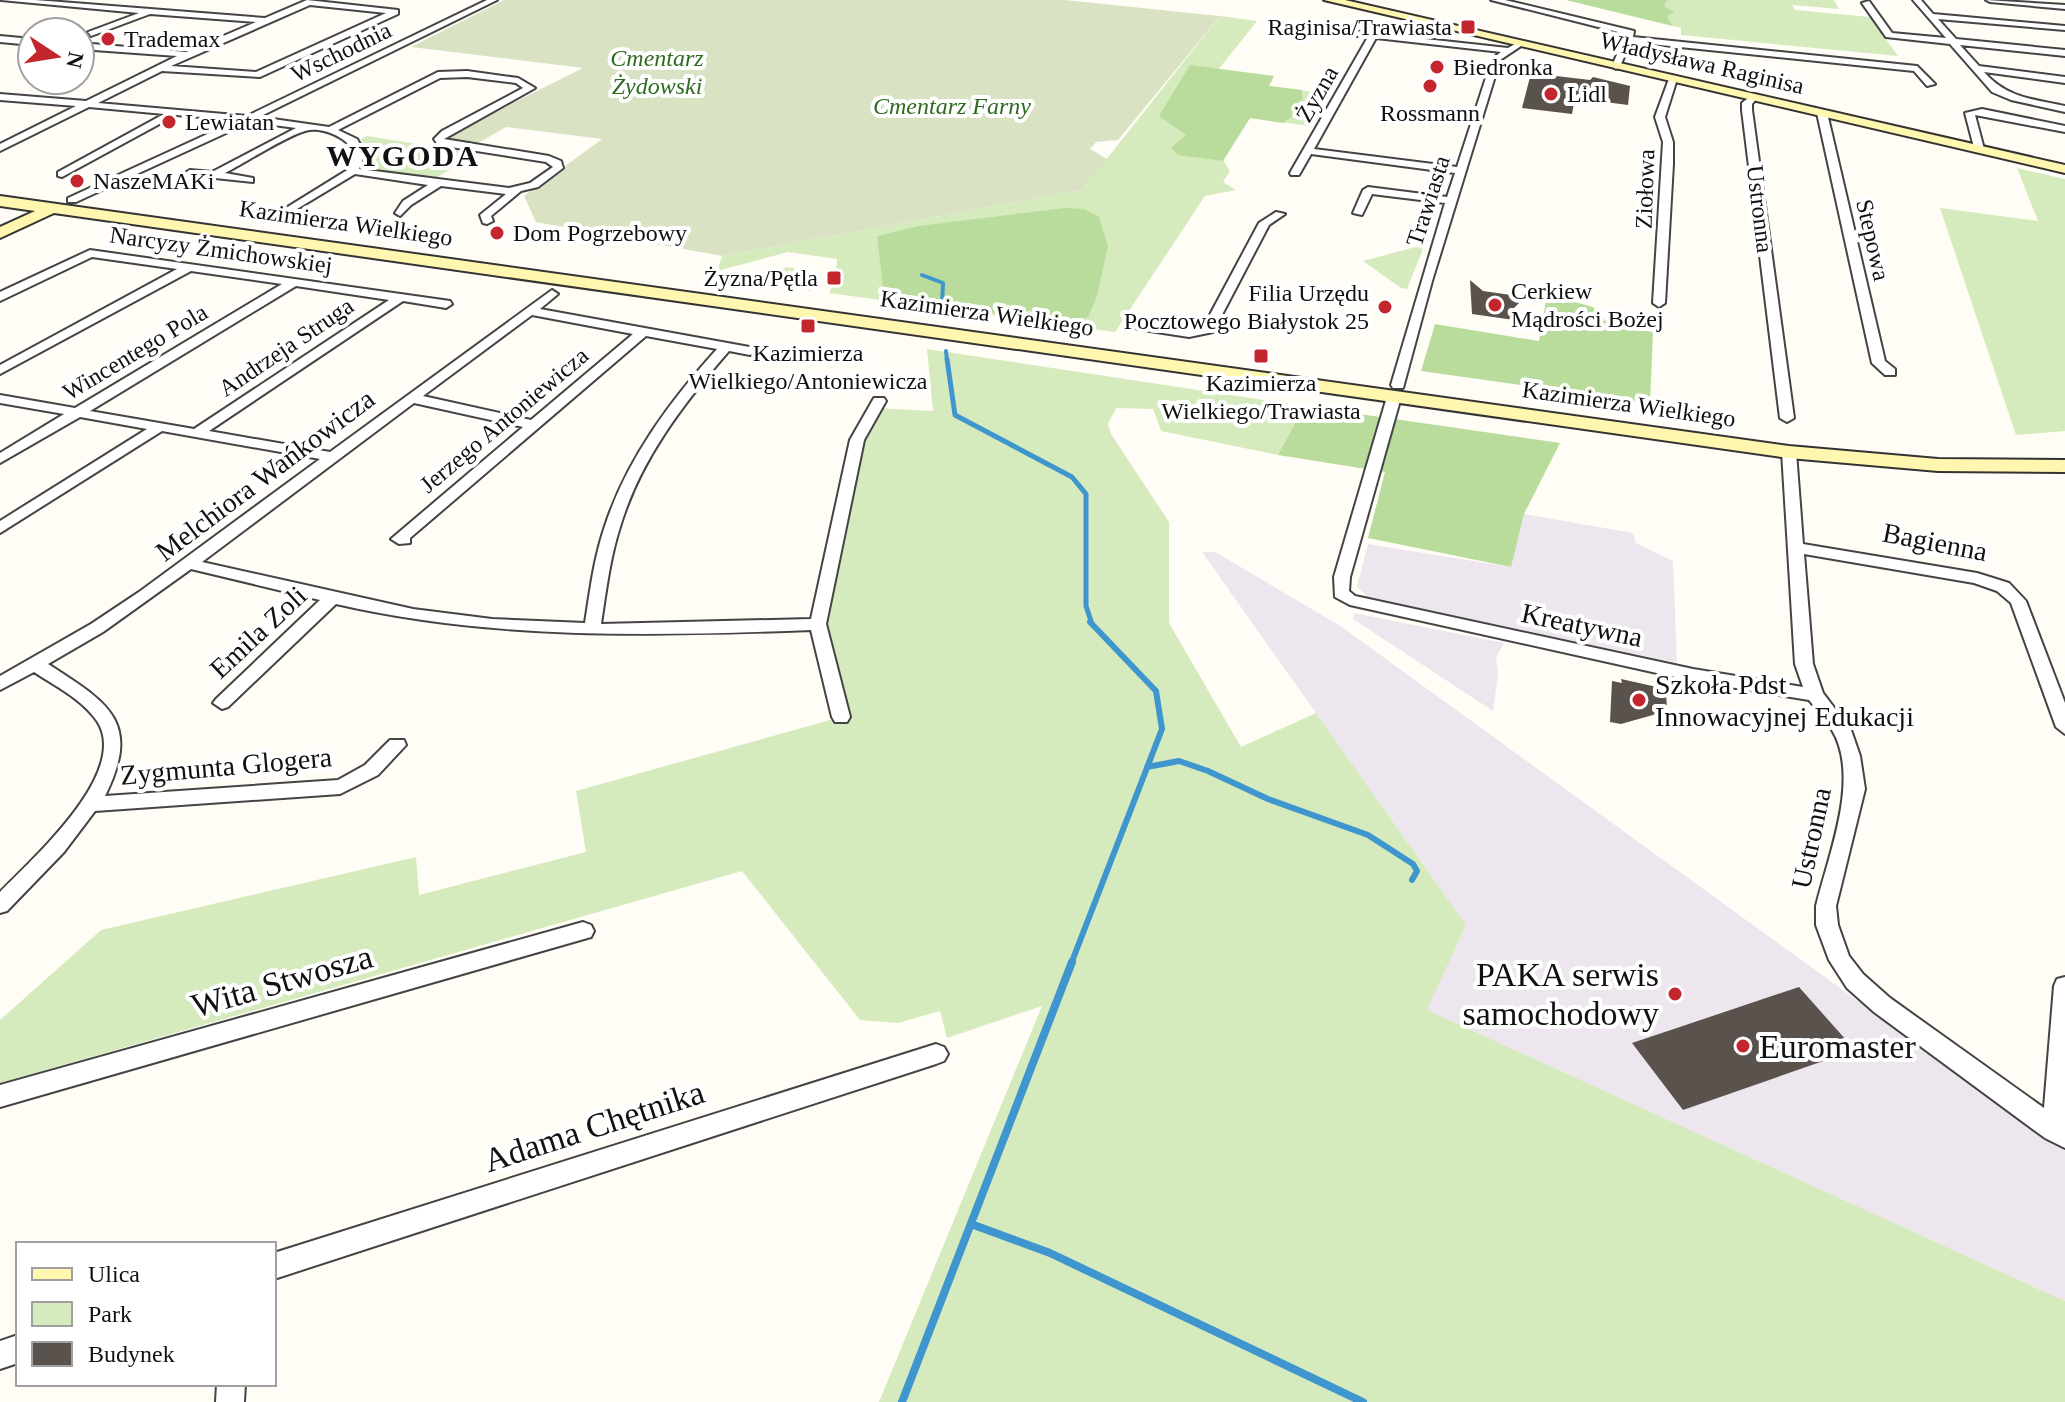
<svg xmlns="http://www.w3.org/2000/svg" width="2065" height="1402" viewBox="0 0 2065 1402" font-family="'Times New Roman',serif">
  <rect width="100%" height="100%" fill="#fffdf5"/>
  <!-- industrial -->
  <path fill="#eee6ef" d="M1524,514L1633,533L1636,543L1673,561L1677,663L1368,598L1357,586L1368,544L1510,567Z
    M1202,552H1215L1339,625L2065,1151V1301L1426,1010L1466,925Z
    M1354,613L1504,643L1496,657L1498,674L1493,711L1353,619Z"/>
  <!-- green -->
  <path fill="#d5ebbd" d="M1567,0H1834L1839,9L1792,5L1795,10L1870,17L1898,56L1681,35V28Z
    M1220,16L1257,21L1218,70L1274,76L1269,86L1330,94L1310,126L1250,118L1223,160L1230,171L1223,182L1236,190L1205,196L1115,332L829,293L835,281L837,259L788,252L717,271L722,256L1082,190Z
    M367,136L474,153L435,179L370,170L364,167L368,153L361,139Z
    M2017,168L2065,179V431L2016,435L1940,208L2038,221Z
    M1419,246L1423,249L1407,289L1401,288L1363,261Z
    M788,267L807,272V284L811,291L730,279Z
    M927,349L1304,406L1278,455L1161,431L1153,409L1116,408L1108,424L1111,434L1169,522V623L1241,747L1316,713L1466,925L1427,1010L2065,1301V1402H879L1042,1006L947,1038L940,1011L898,1023L860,1020L742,871L0,1083V1020L101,930L416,857L419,895L586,852L576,791L841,717L818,624L857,440L875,408L933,411Z"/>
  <!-- forest -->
  <path fill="#b9dc9c" d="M1566,0H1667L1664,6L1674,12L1667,17L1673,26Z
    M1190,65L1274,76L1269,86L1302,90L1303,109L1283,123L1250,118L1223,161L1178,155L1171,148L1186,135L1159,116Z
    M1064,208L1084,209L1099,217L1108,246L1096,299L1088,317L1080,321L1061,323L893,299L884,295L877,236L919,226Z
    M1560,298L1593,307L1610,326L1653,332L1650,403L1421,371L1435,324L1539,341L1546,301Z
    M1304,406L1560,443L1524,514L1511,567L1368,538L1385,472L1278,455Z"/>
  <!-- cemetery -->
  <path fill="#d9e3c4" d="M504,0H1065L1220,16L1118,140L1096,142L1090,149L1107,159L1082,190L722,256L536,222L524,196L602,139L506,127L473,146L451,140L449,137L453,133L583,68L411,47Z"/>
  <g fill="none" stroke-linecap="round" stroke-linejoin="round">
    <!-- stream-far3 -->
    <path stroke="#3f96cf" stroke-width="4" d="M922,275L943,283L942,305
      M946,351L947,361"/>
    <!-- stream-far2 -->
    <path stroke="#3f96cf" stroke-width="5" d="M947,359L955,415L1072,477L1086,494V606L1092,624"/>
    <!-- stream-far1 -->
    <path stroke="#3f96cf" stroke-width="6" d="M1147,767L1179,761L1208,771L1268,799L1368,835L1413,864L1417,871L1412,880
      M1071,964L1162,729L1156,691L1090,622"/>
    <!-- stream -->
    <path stroke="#3f96cf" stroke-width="8" d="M971,1224L1050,1253L1363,1402
      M902,1402L1072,962"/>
  </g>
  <!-- building -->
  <path fill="#5a524d" d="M1531,73L1590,80L1593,77L1622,84L1630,86L1628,105L1575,98L1572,114L1522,108Z
    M1470,280L1483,291L1525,297L1512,310L1521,321L1472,314Z
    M1621,679L1666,689L1667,711L1621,724L1610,722L1612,681L1622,683Z
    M1799,987L1855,1050L1683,1110L1632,1043Z"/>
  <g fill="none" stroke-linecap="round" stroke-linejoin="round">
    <defs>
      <path id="street" d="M1,0H35L265,18L307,0L398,10V14L260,77L162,71L98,103L247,116L487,0H497L259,117L329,127L438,72L467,71L518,78L535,88L444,139L549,156L561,161L563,168L538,187L521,191L491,216L493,221L487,224L483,223L480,215L506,194L441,186L411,205L400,216L395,213L403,201L428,185L355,174L277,221L272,218L273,216L349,169L355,153C348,138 322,126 305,131C285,137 246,162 225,173L253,178V182L186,175L185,173L190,170L212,172L296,128L250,122L76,202H68V198L238,120L176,115L62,177L58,176V172L164,114L89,107L0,151V144L76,106L0,100V94L86,101L177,56L80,49V43L186,52L256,22L150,14L91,36L88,32L139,13ZM310,5L386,13L256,72L171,66ZM467,77L516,83L523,88L442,131L434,139L438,145L546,162L553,167L530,183L509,188L359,169L365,153L357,139L338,130L440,78Z
        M1491,0H1505L1634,31L1633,37L1917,66L1935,84L1927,86L1914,71L1631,42L1620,66L1616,69L1612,66L1626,34Z
        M1913,0H1921L1933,14L2065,26V30L1938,19L1956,39L2065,50V56L1960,45L1979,66L2065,77V83L1984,72C2007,98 2032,99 2065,106V112L2011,100L1992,92L1950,44L1886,37L1862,3L1869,1L1892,33L1946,38Z
        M1986,0L2065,5V9L1990,2Z
        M1278,23L1508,48L1520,41L1524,44L1500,60L1432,281L1403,388H1393L1391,385L1445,203L1372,194L1362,215L1353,213L1363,190L1368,187L1447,197L1455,173L1311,154L1299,175H1291L1290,173L1368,37L1281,27ZM1376,38L1501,52L1492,59L1457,167L1314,149Z
        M0,36L32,39V45L0,42Z
        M1673,76L1677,79L1665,117L1673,142V164L1665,303L1659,307L1653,303L1663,142L1655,117L1669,79Z
        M1753,94L1758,97L1752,104V110L1794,418L1787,422L1780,418L1742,110V103Z
        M1982,109L2065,126V132L1975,115L1984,149L1975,151L1965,113Z
        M1822,110L1827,113L1885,361L1895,369V375H1885L1872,363L1817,113Z
        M1276,212L1285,214L1269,225L1213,332L1189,337L1137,329L1135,326L1141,322L1189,329L1204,326L1259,223Z
        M90,250L450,301L452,304L446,308L403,301L209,431L330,452L552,290L558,294L540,309L755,348L756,351L750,355L729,351C683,404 640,460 620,527C610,558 606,591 601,624L811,619L850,440L874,398H884L886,401L864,440L826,624L850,717L847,722H835L832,717L811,630C651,636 493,640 336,604L228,707L222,709L213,703L216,699L320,600L191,569L103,632L48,664C108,703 142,721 105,796L338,780L365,765L390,740H404L406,745L378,775L340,794L95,811L64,852L7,911L0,913V892C32,859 131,772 97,721C82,699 55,686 34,672L0,690V676L91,624L139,592L320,459L162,431L0,533V521L147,429L80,417L0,463V453L64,414L0,403V395L75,408L282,284L191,271L0,374V365L177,269L92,257L0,301V292ZM296,286L389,300L194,429L90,411ZM532,315L633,334L531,420L423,396ZM646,336L717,349C670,401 627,459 605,526C594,558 590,591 585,623L492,619L413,609L202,562L414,403L523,427L391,539L399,544L410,543V538Z
        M1394,393L1401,397L1350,577L1349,591L1355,596L1693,669L1803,687L1795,664L1782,452L1789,448L1796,452L1803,544L1977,573L2009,583L2026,601L2065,703V734L2056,727L2011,603L1997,591L1974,583L1804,554L1813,664L1823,693L1851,730L1860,756L1865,789L1836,906L1838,925L1849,956L1863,974L1890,998L2044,1108L2054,986L2057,979L2065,977V1148L2045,1138L1874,1012L1847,988L1829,960L1816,925V906C1828,856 1861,778 1832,730C1826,720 1817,710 1809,700L1693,681L1350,605L1335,597L1334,577L1387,397Z
        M583,922L591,925L594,931L591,937L0,1107V1085Z
        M936,1044L944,1047L948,1054L944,1061L936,1064L274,1279V1253Z
        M18,1335V1363L0,1369V1341Z
        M217,1384H245L244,1402H216Z"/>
      <path id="secondary" d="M1324,0H1345L2065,165V173Z
        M0,196L1789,446L1938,459L2065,460V472L1938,471L1789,458L54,213L0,238V227L35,211L0,206Z"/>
    </defs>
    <!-- street casing -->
    <use href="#street" stroke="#444" stroke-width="4"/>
    <!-- secondary casing -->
    <use href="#secondary" stroke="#333" stroke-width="4"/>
    <!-- street -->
    <use href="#street" fill="#fff" fill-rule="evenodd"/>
    <!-- secondary -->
    <use href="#secondary" fill="#fff6b0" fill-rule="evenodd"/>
  </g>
  <!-- markers -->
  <g fill="#c4262e" stroke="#fff" stroke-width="3">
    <rect x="1460" y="19" width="16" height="16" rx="4"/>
    <circle cx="108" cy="39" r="8"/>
    <circle cx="1437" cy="67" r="8"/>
    <circle cx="1430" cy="86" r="8"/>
    <circle cx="1551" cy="94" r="8"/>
    <circle cx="169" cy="122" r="8"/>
    <circle cx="77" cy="181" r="8"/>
    <circle cx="497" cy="233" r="8"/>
    <rect x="826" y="270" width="16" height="16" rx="4"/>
    <circle cx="1495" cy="305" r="8"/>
    <circle cx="1385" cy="307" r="8"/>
    <rect x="800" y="318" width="16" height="16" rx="4"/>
    <rect x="1253" y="348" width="16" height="16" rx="4"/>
    <circle cx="1639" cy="700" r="8"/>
    <circle cx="1675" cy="994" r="8"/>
    <circle cx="1743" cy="1046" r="8"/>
  </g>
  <g text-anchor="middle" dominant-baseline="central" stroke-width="8" stroke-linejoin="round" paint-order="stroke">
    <!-- far-poi labels -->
    <g font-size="24" fill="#111" stroke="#fff" text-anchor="start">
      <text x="1452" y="27" text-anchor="end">Raginisa/Trawiasta</text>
      <text x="124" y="39">Trademax</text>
      <text x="1453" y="67">Biedronka</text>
      <text x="1567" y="94">Lidl</text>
      <text x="1430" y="113" text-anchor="middle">Rossmann</text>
      <text x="185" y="122">Lewiatan</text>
      <text x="93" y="181">NaszeMAKi</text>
      <text x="513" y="233">Dom Pogrzebowy</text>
      <text x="818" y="278" text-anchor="end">Żyzna/Pętla</text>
      <text x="1511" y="291">Cerkiew<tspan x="1511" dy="28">Mądrości Bożej</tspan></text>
      <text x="1369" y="293" text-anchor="end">Filia Urzędu<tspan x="1369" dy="28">Pocztowego Białystok 25</tspan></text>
      <text x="808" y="353" text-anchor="middle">Kazimierza<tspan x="808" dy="28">Wielkiego/Antoniewicza</tspan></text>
      <text x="1261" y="383" text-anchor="middle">Kazimierza<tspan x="1261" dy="28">Wielkiego/Trawiasta</tspan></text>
    </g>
    <!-- far-street labels -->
    <g font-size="24" fill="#111" stroke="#fff">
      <text transform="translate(341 52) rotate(-26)">Wschodnia</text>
      <text transform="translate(1702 63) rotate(13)">Władysława Raginisa</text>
      <text transform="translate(1317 94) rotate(-60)">Żyzna</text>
      <text transform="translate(1645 189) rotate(-88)">Ziołowa</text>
      <text transform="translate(1428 201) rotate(-72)">Trawiasta</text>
      <text transform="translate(1760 209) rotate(83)">Ustronna</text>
      <text transform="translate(346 223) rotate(8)">Kazimierza Wielkiego</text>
      <text transform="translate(1873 240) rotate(77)">Stepowa</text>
      <text transform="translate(221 250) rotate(8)">Narcyzy Żmichowskiej</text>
      <text transform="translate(987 313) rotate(8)">Kazimierza Wielkiego</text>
      <text transform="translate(286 347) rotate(-34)">Andrzeja Struga</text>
      <text transform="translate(135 352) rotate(-31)">Wincentego Pola</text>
      <text transform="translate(1629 404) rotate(8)">Kazimierza Wielkiego</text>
      <text transform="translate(504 420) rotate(-40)">Jerzego Antoniewicza</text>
    </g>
    <!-- far-park labels -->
    <g font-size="24" font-style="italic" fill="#2f6b1f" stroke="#fff">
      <text x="657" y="58">Cmentarz<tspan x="657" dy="28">Żydowski</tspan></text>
      <text x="952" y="106">Cmentarz Farny</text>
    </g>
    <!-- street labels -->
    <g font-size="28" fill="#111" stroke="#fff">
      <text transform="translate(265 475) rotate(-37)">Melchiora Wańkowicza</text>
      <text transform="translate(1935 542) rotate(11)">Bagienna</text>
      <text transform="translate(1582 625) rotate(12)">Kreatywna</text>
      <text transform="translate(258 632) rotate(-43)">Emila Zoli</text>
      <text transform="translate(226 766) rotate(-5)">Zygmunta Glogera</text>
      <text transform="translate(1811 838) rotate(-78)">Ustronna</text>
    </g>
    <!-- poi labels -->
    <g font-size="28" fill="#111" stroke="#fff" text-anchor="start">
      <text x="1655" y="684">Szkoła Pdst<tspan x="1655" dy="32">Innowacyjnej Edukacji</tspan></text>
    </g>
    <!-- far-district labels -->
    <g font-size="30" font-weight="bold" letter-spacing="2" fill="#111" stroke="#fff">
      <text x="403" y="155">WYGODA</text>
    </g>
    <!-- near-poi labels -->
    <g font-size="34" fill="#111" stroke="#fff" text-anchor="end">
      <text x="1659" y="974">PAKA serwis<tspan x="1659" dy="39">samochodowy</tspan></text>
      <text x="1759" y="1046" text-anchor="start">Euromaster</text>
    </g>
    <!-- near-street labels -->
    <g font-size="34" fill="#111" stroke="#fff">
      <text transform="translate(282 981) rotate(-16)">Wita Stwosza</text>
      <text transform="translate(594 1126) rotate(-18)">Adama Chętnika</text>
    </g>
  </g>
  <!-- legend -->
  <rect x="16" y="1242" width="260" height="144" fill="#ffffff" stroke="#a0a0a0" stroke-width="2"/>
  <rect x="32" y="1268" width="40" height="12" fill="#fff6b0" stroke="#a0a0a0" stroke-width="2"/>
  <text x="88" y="1282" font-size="24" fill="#111111">Ulica</text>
  <rect x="32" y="1302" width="40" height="24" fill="#d5ebbd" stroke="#a0a0a0" stroke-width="2"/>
  <text x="88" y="1322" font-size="24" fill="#111111">Park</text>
  <rect x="32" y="1342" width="40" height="24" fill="#5a524d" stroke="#a0a0a0" stroke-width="2"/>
  <text x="88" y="1362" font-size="24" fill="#111111">Budynek</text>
  <!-- north arrow -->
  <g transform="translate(56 56) rotate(102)"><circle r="38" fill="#ffffff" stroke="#a0a0a0" stroke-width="2"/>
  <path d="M0-6L14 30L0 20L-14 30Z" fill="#c4262e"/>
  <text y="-12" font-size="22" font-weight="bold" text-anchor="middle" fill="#111111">N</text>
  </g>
</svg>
